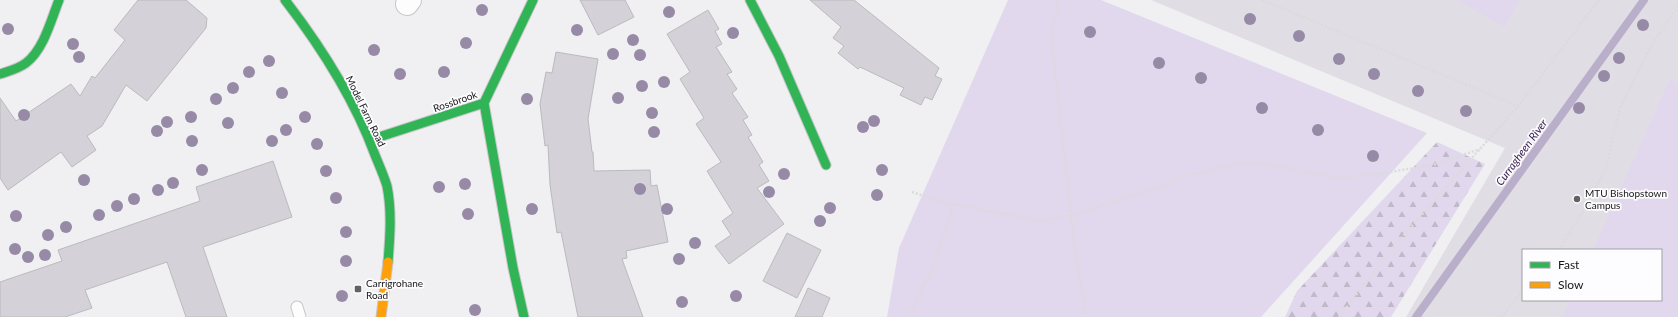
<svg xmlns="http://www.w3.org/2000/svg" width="1678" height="317" viewBox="0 0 1678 317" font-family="Lato,sans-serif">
  <defs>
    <pattern id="forest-firs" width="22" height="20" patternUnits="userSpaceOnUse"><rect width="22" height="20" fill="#e1d8ed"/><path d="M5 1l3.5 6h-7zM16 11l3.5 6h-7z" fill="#c0b9ca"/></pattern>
  </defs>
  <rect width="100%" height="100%" fill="#f0eff1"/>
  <!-- built -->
  <path fill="#e0dde4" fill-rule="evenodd" d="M1151,0H1678V317H1406L1505,148ZM1523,250H1661V300H1523Z"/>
  <!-- green -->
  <path fill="#e1d8ed" d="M1008,0H1101L1427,133L1261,317H887L899,248Z
    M1456,0H1519L1505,27Z
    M1670,79L1678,83V317H1562L1570,300H1661V250H1593Z"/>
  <!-- forest -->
  <path fill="url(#forest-firs)" d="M1437,142L1485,164L1391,317H1285L1297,291Z"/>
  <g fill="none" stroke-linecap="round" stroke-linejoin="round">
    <!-- stream -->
    <path stroke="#baafca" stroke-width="8" d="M1416,317L1644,0"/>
  </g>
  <!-- building -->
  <path fill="#d4d1d9" stroke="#bbbabc" d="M138,0H186L207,18L206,28L147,101L126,85L102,126L87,136L96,150L72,167L61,152L8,190L0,178V98L16,121L71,84L80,96L92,76L95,78L125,40L114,30Z
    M580,0H625L634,17L598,35Z
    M810,0H854L939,68L935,76L942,79L932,100L925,97L921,105L900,95L904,88L860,67L858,69L838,53L844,46L833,38L841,27Z
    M708,10L719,29L715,31L722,44L716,47L732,72L727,74L737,89L732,93L748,117L743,120L752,135L748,137L763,162L759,165L769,181L757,188L784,224L729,264L715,246L731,235L722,221L733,213L707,171L721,162L696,124L704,118L680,79L690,72L667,34Z
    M556,52L598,59L588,119L592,152H593L594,171L650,170L651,186L657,185L668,242L626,251L627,258L622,259L643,317H578L561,232L557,233L550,185L548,145L545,146L540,104L546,72L552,73Z
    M273,161L292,217L203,247L227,317H186L167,262L85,290L92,308L65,317H0V282L62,261L58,250L200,201L196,187Z
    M787,233L821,250L797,298L763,281Z
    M808,288L830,298L822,317H795Z"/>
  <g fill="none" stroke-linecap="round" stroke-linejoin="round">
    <defs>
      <path id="lane" d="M297,307L300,317"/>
      <path id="street" d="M407,4L410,0"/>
      <path id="fast" d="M285,0C322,48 354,98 375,155C379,165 384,176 387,186C392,211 390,237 388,262
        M750,0L779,56L826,165
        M0,74C9,71 18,69 26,63C44,49 51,20 59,0
        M484,103L513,268L524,317
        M370,140L484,103L533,0"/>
      <path id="slow" d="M381,317L388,262"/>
    </defs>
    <!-- lane casing -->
    <use href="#lane" stroke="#c7c6c8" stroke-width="13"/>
    <!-- street casing -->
    <use href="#street" stroke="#c7c6c8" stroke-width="24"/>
    <!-- fast casing -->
    <use href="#fast" stroke="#c7c6c8" stroke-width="11"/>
    <!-- slow casing -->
    <use href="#slow" stroke="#c7c6c8" stroke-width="11"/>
    <!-- path -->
    <path stroke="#dbdbdc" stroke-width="2.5" stroke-dasharray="2 2" stroke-linecap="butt" d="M1056,0L1058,11L1051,35L1075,252L1086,317
      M1262,0L1518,106
      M912,192L946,203L1039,220L1071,216L1197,173L1236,164H1267L1336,178L1377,174L1433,165L1480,149
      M1559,250L1585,208L1606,168L1620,108L1651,46L1678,6
      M909,317L936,260L954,204
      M1339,317L1395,245L1518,106L1599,0
      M1501,317L1523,291"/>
    <!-- lane -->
    <use href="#lane" stroke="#fdfdfd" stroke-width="11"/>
    <!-- street -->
    <use href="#street" stroke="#fdfdfd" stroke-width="22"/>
    <!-- fast -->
    <use href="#fast" stroke="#30b455" stroke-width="9"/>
    <!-- slow -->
    <use href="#slow" stroke="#ff9f0a" stroke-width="9"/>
  </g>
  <!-- trees -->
  <g fill="#978aa7">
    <circle cx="482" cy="10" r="6"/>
    <circle cx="669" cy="12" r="6"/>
    <circle cx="1250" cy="19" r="6"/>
    <circle cx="1643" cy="25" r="6"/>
    <circle cx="8" cy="29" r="6"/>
    <circle cx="577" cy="30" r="6"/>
    <circle cx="1090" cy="32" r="6"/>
    <circle cx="733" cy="33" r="6"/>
    <circle cx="1299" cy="36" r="6"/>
    <circle cx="633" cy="40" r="6"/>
    <circle cx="466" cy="43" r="6"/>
    <circle cx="73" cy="44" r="6"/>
    <circle cx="374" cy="50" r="6"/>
    <circle cx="613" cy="54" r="6"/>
    <circle cx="640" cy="55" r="6"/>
    <circle cx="79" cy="57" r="6"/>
    <circle cx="1619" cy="58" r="6"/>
    <circle cx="1339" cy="59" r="6"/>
    <circle cx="269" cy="61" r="6"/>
    <circle cx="1159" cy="63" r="6"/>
    <circle cx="249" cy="72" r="6"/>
    <circle cx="444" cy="72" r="6"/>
    <circle cx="400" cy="74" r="6"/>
    <circle cx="1374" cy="74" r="6"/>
    <circle cx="1604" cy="76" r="6"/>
    <circle cx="1201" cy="78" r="6"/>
    <circle cx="664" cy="82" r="6"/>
    <circle cx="642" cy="86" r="6"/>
    <circle cx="233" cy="88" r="6"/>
    <circle cx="1418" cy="91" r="6"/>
    <circle cx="282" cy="93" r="6"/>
    <circle cx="618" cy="98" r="6"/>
    <circle cx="216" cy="99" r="6"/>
    <circle cx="527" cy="99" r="6"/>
    <circle cx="1262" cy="108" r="6"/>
    <circle cx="1579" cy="108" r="6"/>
    <circle cx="1466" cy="111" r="6"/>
    <circle cx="652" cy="113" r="6"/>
    <circle cx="24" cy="115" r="6"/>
    <circle cx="191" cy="117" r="6"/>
    <circle cx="305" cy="117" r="6"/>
    <circle cx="874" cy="121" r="6"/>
    <circle cx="167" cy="122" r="6"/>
    <circle cx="228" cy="123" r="6"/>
    <circle cx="863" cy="127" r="6"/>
    <circle cx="286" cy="130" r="6"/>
    <circle cx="1318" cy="130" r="6"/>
    <circle cx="157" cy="131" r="6"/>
    <circle cx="654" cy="132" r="6"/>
    <circle cx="192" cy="141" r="6"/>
    <circle cx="272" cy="141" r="6"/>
    <circle cx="317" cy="144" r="6"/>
    <circle cx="1373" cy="156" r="6"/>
    <circle cx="202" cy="170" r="6"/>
    <circle cx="882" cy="170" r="6"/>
    <circle cx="326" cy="171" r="6"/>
    <circle cx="784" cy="174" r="6"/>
    <circle cx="84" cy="180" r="6"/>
    <circle cx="173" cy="183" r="6"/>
    <circle cx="465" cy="184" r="6"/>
    <circle cx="439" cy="187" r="6"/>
    <circle cx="640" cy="189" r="6"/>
    <circle cx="158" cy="190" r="6"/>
    <circle cx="769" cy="192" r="6"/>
    <circle cx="877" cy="195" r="6"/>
    <circle cx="336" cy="198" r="6"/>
    <circle cx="134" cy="199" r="6"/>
    <circle cx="117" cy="206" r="6"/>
    <circle cx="830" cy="208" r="6"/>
    <circle cx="532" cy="209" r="6"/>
    <circle cx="667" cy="209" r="6"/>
    <circle cx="468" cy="214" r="6"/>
    <circle cx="99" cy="215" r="6"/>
    <circle cx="16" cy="216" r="6"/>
    <circle cx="820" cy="221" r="6"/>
    <circle cx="66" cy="227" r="6"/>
    <circle cx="346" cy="232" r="6"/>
    <circle cx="48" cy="235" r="6"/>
    <circle cx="695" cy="243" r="6"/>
    <circle cx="15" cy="249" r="6"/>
    <circle cx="45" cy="255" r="6"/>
    <circle cx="28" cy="257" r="6"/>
    <circle cx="679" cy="259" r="6"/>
    <circle cx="346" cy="261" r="6"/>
    <circle cx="342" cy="296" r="6"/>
    <circle cx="736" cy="296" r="6"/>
    <circle cx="682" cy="302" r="6"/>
    <circle cx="475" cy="310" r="6"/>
  </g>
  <!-- markers -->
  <g fill="#626263" stroke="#fdfcff" stroke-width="1.5">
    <circle cx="1577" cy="199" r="4"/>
    <rect x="354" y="285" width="8" height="8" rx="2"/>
  </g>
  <g text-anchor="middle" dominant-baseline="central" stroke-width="3.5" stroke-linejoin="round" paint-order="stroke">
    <!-- street labels -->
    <g font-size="10" fill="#161617" stroke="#fdfcff">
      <text transform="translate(455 101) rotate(-19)">Rossbrook</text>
      <text transform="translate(366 111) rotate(64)">Model Farm Road</text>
    </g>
    <!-- poi labels -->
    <g font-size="10" fill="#161617" stroke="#fdfcff" text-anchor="start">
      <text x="1585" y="193">MTU Bishopstown<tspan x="1585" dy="12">Campus</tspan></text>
      <text x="366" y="283">Carrigrohane<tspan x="366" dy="12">Road</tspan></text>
    </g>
    <!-- water labels -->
    <g font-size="11" font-style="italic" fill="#331b4c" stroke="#fdfcff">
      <text transform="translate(1521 152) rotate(-54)">Curragheen River</text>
    </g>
  </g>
  <!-- legend -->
  <rect x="1522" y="249" width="140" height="52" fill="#fdfcff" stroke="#a1a0a2"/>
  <rect x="1530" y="262" width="20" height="6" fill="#30b455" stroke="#a1a0a2"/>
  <text x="1558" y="269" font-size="12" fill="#161617">Fast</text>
  <rect x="1530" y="282" width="20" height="6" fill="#ff9f0a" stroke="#a1a0a2"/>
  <text x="1558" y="289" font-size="12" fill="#161617">Slow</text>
</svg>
